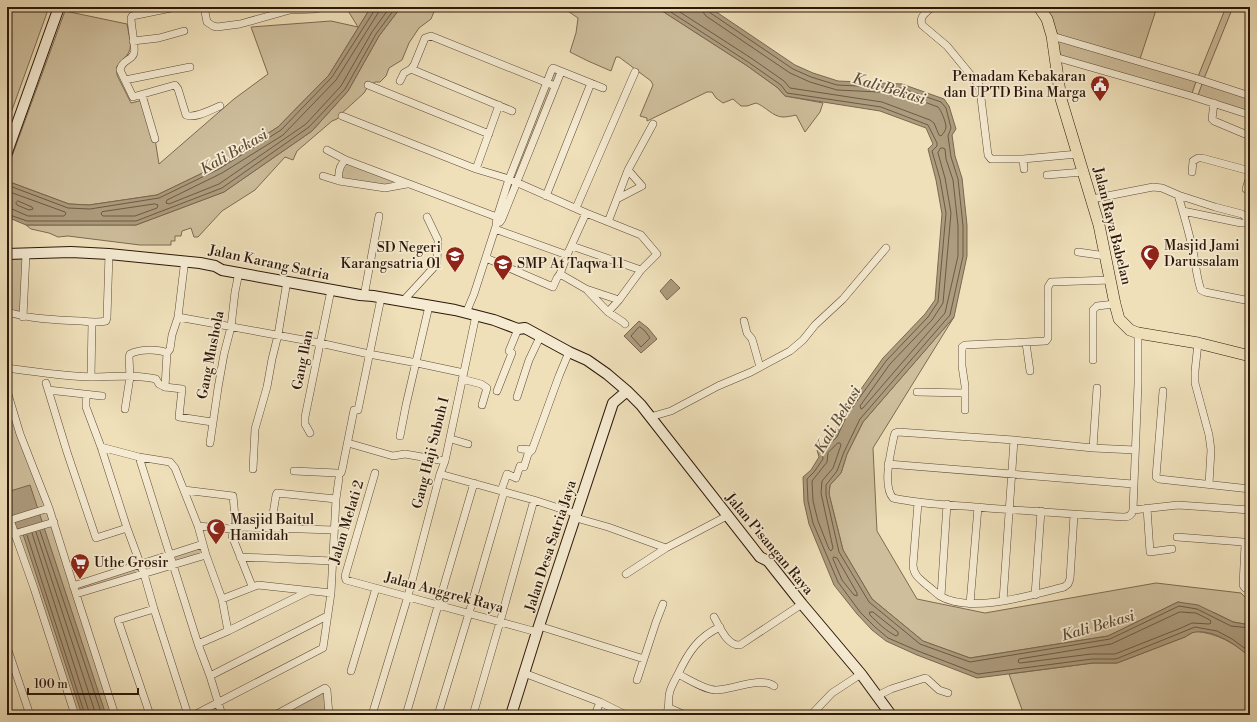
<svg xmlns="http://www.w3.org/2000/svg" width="1257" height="722" viewBox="0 0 1257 722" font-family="'Libre Bodoni',serif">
  <rect width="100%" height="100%" fill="#efe0ba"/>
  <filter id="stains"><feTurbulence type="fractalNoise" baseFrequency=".005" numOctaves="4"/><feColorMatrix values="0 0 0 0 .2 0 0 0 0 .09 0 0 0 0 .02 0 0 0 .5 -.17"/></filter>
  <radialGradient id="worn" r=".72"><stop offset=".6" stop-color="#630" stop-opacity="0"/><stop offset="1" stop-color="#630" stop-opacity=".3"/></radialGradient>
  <!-- green -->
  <path fill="#cebe9c" stroke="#7e6a52" d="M7,7H49L7,124Z
    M348,7H371L329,75L278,127L217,166L157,195L89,205L69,204L7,181V170L65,11L127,24C131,47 135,49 117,66V75L131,103L143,100L155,139L159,164L234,99L268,74L251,27L331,21L358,27L347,9Z
    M401,7H436L431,19L419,28L409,43L402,60L389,68L386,76L380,82H375L367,88L364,93L342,113L337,119L332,121L297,151L293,160L285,157L255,190L222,211L198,237H194L191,228L182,231L181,236H175V241H171V245H140L68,236L58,237L49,233L31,229L26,225H136L224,192L312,131L348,91L379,36Z
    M562,7H656L746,65L778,88L785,96L823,103L820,112L805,132L796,115C792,116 787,117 783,117C773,117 765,106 756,103L747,106H741L733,99L723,103L716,98L712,92H707L647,121V118L640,116L653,85L651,81L619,57H616L611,71L588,61L570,52L576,33L578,18Z
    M1039,7H1157L1139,62L1197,79L1226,7H1233L1203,81L1250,96V115L1197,98L1203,81L1197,79L1191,96L1055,57Z
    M552,69L561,72L516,183L509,179Z
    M342,162L408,184L385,188L339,181Z
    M7,254H26L23,317L7,312Z
    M954,317L873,448L877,531L917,599L985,613L1156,583L1241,593L1250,602V625L1233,622L1215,613L1178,602L1108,636L970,658L923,641L872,599L843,550L829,494L830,485L841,473L847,454L863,422Z
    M7,380L22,431L73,585L203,544L206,555L76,594L115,715H75L15,533L7,536Z
    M1195,631C1218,634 1233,642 1250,657V715H1024L1009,674L1093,663H1117L1185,637Z
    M325,688L329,715H275Z"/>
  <!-- water -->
  <path fill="#ad9c7e" stroke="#7a674f" d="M371,7H401L379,36L348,91L312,131L224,192L136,225H26L7,217V181L69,204L89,205L157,195L217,166L278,127L329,75Z
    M656,7H709L795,65L813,73L838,81L902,84L944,99L949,106L956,129L952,135L955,156L962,178L967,225V256L954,317L863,422L847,454L841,473L830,485L829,494L843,550L872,599L923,641L970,658L1108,636L1178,602L1198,605L1233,622L1250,625V657C1236,645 1216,630 1196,632C1192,632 1188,635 1185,637L1117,663H1093L977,678L917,655L886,641L872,630L857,614L834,585L809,524L804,502L803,477L811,470L819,457L817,450L833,435L844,413L883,358L925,314L935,300L942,214L936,180L928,149L933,144L926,128L880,111L785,96L778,88L746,65Z
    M671,279L680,288L667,300L660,291Z
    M639,321L648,328L657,339L641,353L624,336Z
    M30,485C55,562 81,638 106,715H82L21,528L7,533V524L10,520L7,510V492Z"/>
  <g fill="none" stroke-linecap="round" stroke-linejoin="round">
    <!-- shore -->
    <path stroke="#6d5a44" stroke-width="1" d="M379,7L378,13L336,80L283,135L222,173L167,200L166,203L169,204L219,184L306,124L341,86L372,32L390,7
      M663,7L748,62L781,85L787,93L881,107L928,125L937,143V146L932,151L940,179L946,213L938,302L928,317L886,361L847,415L837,437L822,451L823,459L814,472L807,479L808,501L813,523L838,582L860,612L875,627L888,638L918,651L978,674L1092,659H1116L1195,627L1217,631L1232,639L1250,652
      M672,7L751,58L784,81L790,88L882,102L930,120L934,123L939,135L941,136C943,134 946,130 946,127C946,122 941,110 938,107L900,93L837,90L810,82L790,73L706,16L703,12L702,7
      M707,7L709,12L793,69L811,77L837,85L901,88L941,102L946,108L951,128L948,136L951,157L958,179L963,226V256L950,315L860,419L844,452L837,471L826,485V495L839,552L869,602L920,644L970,662L1110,639L1179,606L1197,609L1231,626L1250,628
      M941,148H943L945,149L946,159L953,180L958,226V256L945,313L863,408L861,409L860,406L890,364L932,320L943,303L951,213L945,178L938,153Z
      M7,185L68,208L90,209L159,198L219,169L281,130L332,77L374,11V7
      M7,191L65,212L66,214L64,216H28L12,209H7
      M18,201L32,207L33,209L29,210L17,205L16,203Z
      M155,204L158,205L157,208L135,216H103L101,214L102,212Z
      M7,214L27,221H136L222,188L309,127L345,89L376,34L396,7
      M640,327L645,331L650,338L641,347L631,336L638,328Z
      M838,443H840L841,445L833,468L822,481L821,493L833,548L831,551L829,549L818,521L813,501L812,481L827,462L828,453Z
      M40,531L102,715
      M36,532L96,715
      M32,533L90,715
      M27,535L85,715
      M834,557L837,558L857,593V596L854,595L842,580L833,559Z
      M870,612H873L898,632V635L896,636C886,631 878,623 870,615Z
      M1180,612L1196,613L1210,620L1211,623L1209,624L1192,623L1181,628L1115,654H1091L1020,663L1018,662L1019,659L1111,644Z"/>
    <defs>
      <path id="street" d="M176,7L137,15L132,16L131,18C131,25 136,50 134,53C132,61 122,59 120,70L133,97L136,96L175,85L178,89L186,115C194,119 211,110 220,106
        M204,7L207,22L213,26L217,27L240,24L290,10L317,9L320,7
        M932,7C926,13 919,16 922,25L947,46L979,85L980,90L988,155L991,159H1023L1078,154
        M1052,36L1195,78L1250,96
        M133,41L159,38L184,31
        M1055,57L1191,96L1250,115
        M411,69L512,111
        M125,80L190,67
        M400,81L404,73L411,69L414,65L425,38L431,36L555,86
        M368,85L489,134
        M142,95L155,139
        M1214,103L1212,119L1214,121L1245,134
        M342,116L476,169L509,179L586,213L641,235L657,254L641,270L619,300L608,312
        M327,150L346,160L502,219
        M1023,159L1024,169
        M346,160C339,165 338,173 339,181L385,188L407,184
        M476,169L499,105
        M1192,172L1193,161L1198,158H1202L1250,171
        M1047,175L1083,172
        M323,176L339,181
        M1246,189L1250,176
        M1178,195C1184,215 1190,235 1194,256C1196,267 1197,279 1201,290L1205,292L1250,301
        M546,196L591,83
        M617,199L640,187L642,186L628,170
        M1092,199L1153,187L1162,188L1178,195L1215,207L1242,214L1250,220
        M576,208L635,72
        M1183,211L1241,223H1250
        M500,222L502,219L561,72
        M608,222L628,170L653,124
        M495,229L567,255
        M572,246L641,270
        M1078,252L1106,256
        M486,258L553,287L557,278L560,274L567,255L586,213
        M186,261L184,267L178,317L172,335L170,349L167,353L165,387L182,389L179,417L212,422
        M560,274L586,289L619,300
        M588,291L608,312L623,322L625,324
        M364,296L379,216
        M403,301L436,265L437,261L438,240L427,217
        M7,312C31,319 56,320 81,321C89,322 98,323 106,321L107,318L109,254
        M466,313L474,294L496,226L497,217L509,179L552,69L553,68L603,88
        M23,317L26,254
        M178,317L320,343L369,354L417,363L464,373
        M744,321L747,333L752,339L760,367
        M1026,343L1030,371
        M1198,343L1195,371V383L1209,435L1211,450L1209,484
        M1093,360V310L1097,306L1115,304
        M7,368C35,372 62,376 91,377C112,377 135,374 156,379L159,384L165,387
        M91,377L92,322
        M462,379L481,384L487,388L482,405
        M46,383L67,452L96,538L127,528
        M48,390L102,396
        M7,391L20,434L49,508L76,594L115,715
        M497,391L510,358L512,353L509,351L518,329
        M1163,391L1156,477L1159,479L1250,489
        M917,392L965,393
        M86,395V407L101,447L127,528L144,574L154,609L188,715
        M517,397L529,360L540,337
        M125,409L130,377L129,357L130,354C139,349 158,349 167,353
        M965,410V386L962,366V347L965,345L1046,341L1048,338V287L1051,282L1111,280
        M650,417L671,411L718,386L751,372L790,351L803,340L815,325L843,299L886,248
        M310,433L305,424V417L331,290
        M400,436L406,405L429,306
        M451,439L468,444
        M210,443L218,388L224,354L231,327L235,292L239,272
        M348,443L393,456L405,454L445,461
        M101,447L139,457L170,462L175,468L198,526L206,555L222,599L228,631
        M1093,448L1097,388
        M521,449L532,450
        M1135,450L1093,448L1014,440L898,432L895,433L894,436C891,451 882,486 893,498C924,505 956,505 987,508C1033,511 1079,515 1124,517C1129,517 1132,515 1133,510L1138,384V333
        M139,457L198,644L210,676L222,715
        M888,464L1133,484
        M253,469L255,429L267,387L272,359L278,335L287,281
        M294,471L337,473H341L342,470L354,410H358L381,298
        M375,473L345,576L346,580L537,632
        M440,474L534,500L577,514
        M184,490L233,496L236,527
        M501,491L507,474L516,478L520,466L524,467L528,454L532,450L559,376L569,352
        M918,503L913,565C913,575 921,580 928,586C932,589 936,593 940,596C970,614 1032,595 1064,587L1068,584L1070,579L1074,515
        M1147,508L1150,552L1172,549
        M1133,510L1178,505L1250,510
        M576,518L608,527L666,548
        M10,520L34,588L75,715
        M7,521L49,508
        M198,526L231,529L236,527L334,530
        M236,527L232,536L252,586
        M271,527L276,495L277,493L336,499
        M7,536L54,522
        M1177,537L1243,542L1245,545L1243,585L1245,588L1250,589
        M240,557L332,561
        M626,574L666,548L727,516
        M73,586L203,544
        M76,594L206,555
        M1035,595L1041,511
        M941,596L947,504
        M222,599L258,585L331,593
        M1003,601L1014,440
        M970,604L978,507
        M714,617C720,627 727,646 740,645L802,604
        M539,626L644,659
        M198,644L228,631L309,591
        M7,647L30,715
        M351,671L376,588
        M524,673L600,702L626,715
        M678,674C688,679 705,690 716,690C731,690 762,676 774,686
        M210,676L327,616
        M637,680L656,622L663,604
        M877,696L891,689L925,678L927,679L939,690L948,693
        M669,708L685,715
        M150,715L118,620L154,609
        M194,715L323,648L331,593L336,499L339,478
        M275,715L325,688L327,690L329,715
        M372,715L408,596L440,474L445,461L476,315
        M406,715L474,483
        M438,715L469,613L504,492
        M473,715L500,622L534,500
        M595,715L600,702
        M666,715C671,705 667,700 670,691C672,685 675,680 678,674C688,653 698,637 720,627
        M811,715L832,693L861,674"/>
      <path id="secondary" d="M7,152L59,7
        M7,254L71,252L109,254L200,263L215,266L222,270L360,295L373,296L455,310L494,320L518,329L525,328L569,352L587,360L607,374L627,391L641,405L760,557L768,561L802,604L861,674L891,715
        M511,715L537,632L613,403L627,391"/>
      <path id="primary" d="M1039,7L1047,19L1052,36L1061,99L1099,225L1115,304L1119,319L1130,330L1138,333L1198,343L1250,356"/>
    </defs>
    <!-- street casing -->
    <use href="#street" stroke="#5e4935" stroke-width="8"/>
    <!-- secondary casing -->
    <use href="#secondary" stroke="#2d1709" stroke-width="12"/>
    <!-- primary casing -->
    <use href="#primary" stroke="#2d1709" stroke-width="12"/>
    <!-- street -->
    <use href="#street" stroke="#f5ebd2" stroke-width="7"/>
    <!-- secondary -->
    <use href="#secondary" stroke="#f5ebd2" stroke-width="10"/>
    <!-- primary -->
    <use href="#primary" stroke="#efe0ba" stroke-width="11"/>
  </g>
  <!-- icons -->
  <defs>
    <symbol id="civic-pin" viewBox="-11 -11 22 30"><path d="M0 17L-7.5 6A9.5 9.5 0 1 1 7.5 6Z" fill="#8f2418" stroke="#f5ebd2"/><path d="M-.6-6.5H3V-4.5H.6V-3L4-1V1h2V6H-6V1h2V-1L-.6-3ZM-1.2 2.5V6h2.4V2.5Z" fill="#fff"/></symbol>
    <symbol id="mosque-pin" viewBox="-11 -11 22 30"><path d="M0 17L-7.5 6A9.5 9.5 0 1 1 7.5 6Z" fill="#8f2418" stroke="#f5ebd2"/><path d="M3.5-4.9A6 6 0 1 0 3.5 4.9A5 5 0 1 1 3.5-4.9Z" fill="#fff"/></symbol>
    <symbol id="school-pin" viewBox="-11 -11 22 30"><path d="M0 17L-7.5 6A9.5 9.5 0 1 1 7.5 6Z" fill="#8f2418" stroke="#f5ebd2"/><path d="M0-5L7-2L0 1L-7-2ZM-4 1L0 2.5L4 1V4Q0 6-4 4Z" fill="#fff"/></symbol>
    <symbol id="supermarket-pin" viewBox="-11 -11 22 30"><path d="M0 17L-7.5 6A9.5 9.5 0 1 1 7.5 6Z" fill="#8f2418" stroke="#f5ebd2"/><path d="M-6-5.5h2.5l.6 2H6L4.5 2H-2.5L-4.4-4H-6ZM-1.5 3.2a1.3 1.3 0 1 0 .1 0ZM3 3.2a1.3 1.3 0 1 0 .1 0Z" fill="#fff"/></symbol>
  </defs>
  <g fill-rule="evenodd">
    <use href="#civic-pin" x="1089" y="74" width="22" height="30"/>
    <use href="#mosque-pin" x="1139" y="243" width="22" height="30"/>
    <use href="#school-pin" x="444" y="245" width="22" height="30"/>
    <use href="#school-pin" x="492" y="253" width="22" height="30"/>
    <use href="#mosque-pin" x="205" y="517" width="22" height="30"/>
    <use href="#supermarket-pin" x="69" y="552" width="22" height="30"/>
  </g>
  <g text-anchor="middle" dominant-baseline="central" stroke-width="3.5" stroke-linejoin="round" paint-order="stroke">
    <!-- poi labels -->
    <g font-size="14" fill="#2d1709" stroke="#f5ebd2" text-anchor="start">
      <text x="1086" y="77" text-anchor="end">Pemadam Kebakaran<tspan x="1086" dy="16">dan UPTD Bina Marga</tspan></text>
      <text x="1164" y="246">Masjid Jami<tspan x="1164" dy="16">Darussalam</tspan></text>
      <text x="441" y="248" text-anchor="end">SD Negeri<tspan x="441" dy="16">Karangsatria 01</tspan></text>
      <text x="517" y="264">SMP At Taqwa 11</text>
      <text x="230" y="520">Masjid Baitul<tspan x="230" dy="16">Hamidah</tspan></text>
      <text x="94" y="563">Uthe Grosir</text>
    </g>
    <!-- street labels -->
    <g font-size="14" fill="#2d1709" stroke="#f5ebd2">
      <text transform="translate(1112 226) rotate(76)">Jalan Raya Babelan</text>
      <text transform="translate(269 263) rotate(12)">Jalan Karang Satria</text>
      <text transform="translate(211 355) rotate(-79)">Gang Mushola</text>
      <text transform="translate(303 360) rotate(-79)">Gang Ilan</text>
      <text transform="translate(431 453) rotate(-76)">Gang Haji Subuh I</text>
      <text transform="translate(347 522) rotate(-73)">Jalan Melati 2</text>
      <text transform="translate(769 544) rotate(50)">Jalan Pisangan Raya</text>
      <text transform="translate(551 546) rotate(-72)">Jalan Desa Satria Jaya</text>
      <text transform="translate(444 593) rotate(15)">Jalan Anggrek Raya</text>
    </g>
    <!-- water labels -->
    <g font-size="15" font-style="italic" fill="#604c38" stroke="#f5ebd2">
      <text transform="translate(889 89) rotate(17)">Kali Bekasi</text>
      <text transform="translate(234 152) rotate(-30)">Kali Bekasi</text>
      <text transform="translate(838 420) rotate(-59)">Kali Bekasi</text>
      <text transform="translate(1098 626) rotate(-16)">Kali Bekasi</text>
    </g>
  </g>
  <!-- margin -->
  <rect width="1257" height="722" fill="none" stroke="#efe0ba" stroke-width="24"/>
  <rect x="8" y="8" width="1241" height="706" fill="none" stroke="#2d1709" stroke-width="2"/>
  <rect x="12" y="12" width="1233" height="698" fill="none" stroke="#2d1709"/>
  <!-- scale -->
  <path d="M28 688v6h110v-6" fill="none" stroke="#2d1709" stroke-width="2"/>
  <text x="34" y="688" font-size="12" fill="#2d1709" stroke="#f5ebd2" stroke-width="3" paint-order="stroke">100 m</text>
  <rect width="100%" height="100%" filter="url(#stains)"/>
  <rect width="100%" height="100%" fill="url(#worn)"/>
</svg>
